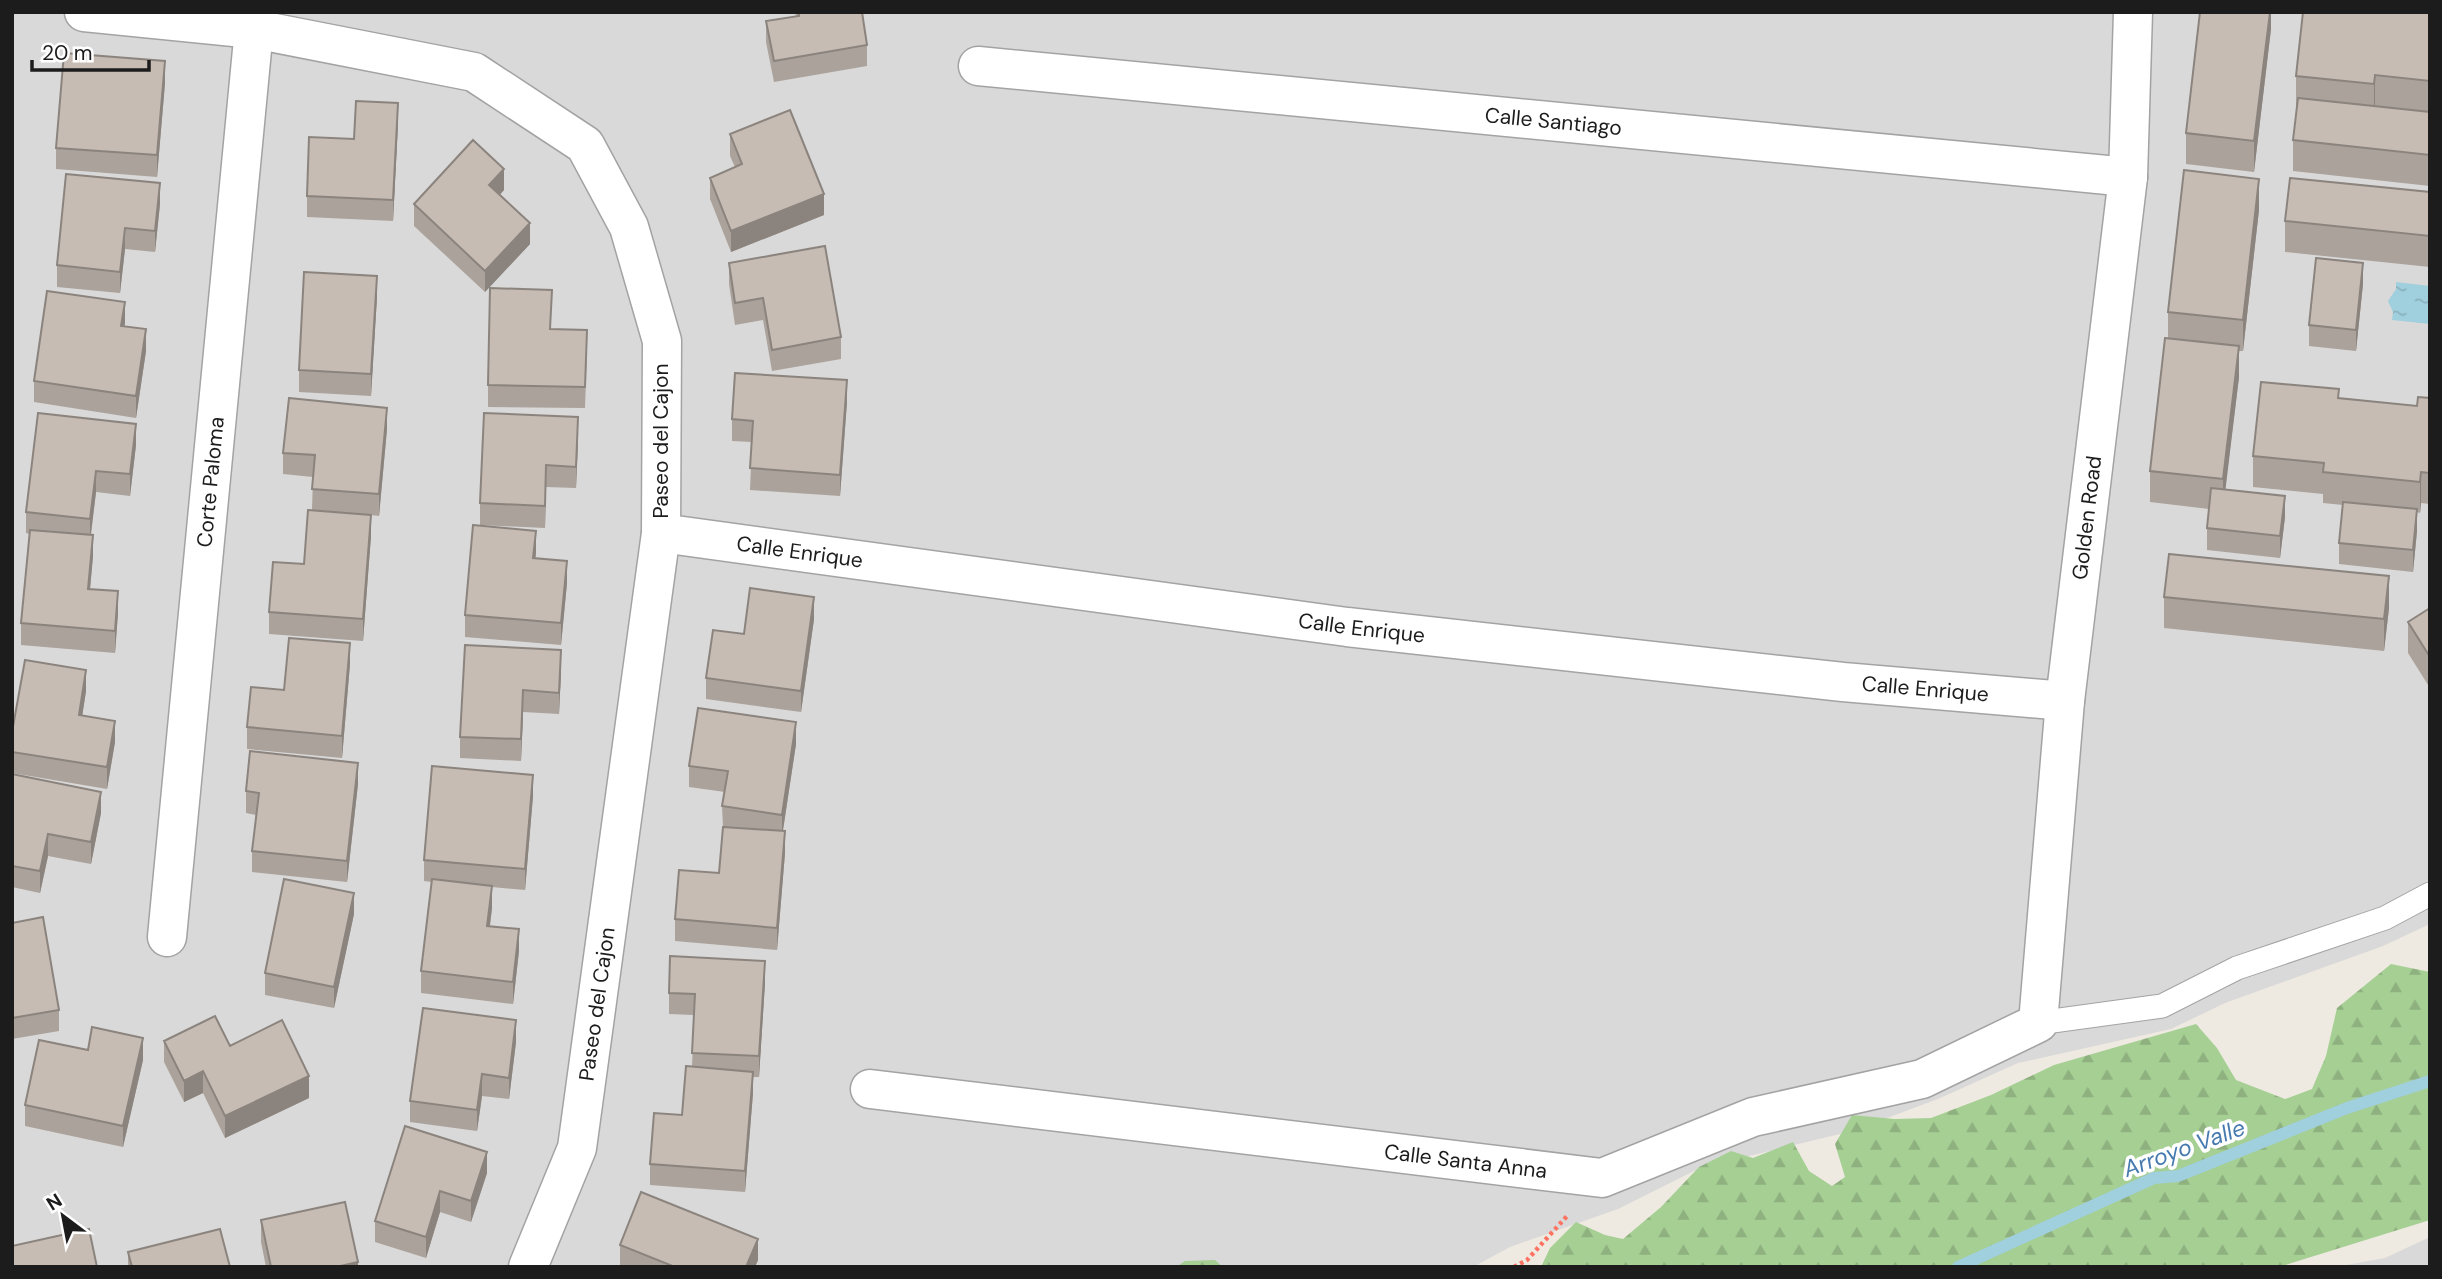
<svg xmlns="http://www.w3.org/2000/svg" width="2442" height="1279" viewBox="0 0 2442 1279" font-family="'DM Sans',sans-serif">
  <defs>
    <pattern id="forest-firs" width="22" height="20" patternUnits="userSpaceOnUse" patternTransform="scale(1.75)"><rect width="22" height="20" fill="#a6cf94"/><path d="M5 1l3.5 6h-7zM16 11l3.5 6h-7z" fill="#8eb17f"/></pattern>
    <pattern id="water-ripples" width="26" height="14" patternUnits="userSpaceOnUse" patternTransform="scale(1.75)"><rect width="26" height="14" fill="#a0cfdd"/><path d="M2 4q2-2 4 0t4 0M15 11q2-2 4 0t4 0" fill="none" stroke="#89b1bd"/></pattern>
  </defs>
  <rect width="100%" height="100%" fill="#eeeae1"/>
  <!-- residential -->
  <path fill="#dad9d9" d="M12,12H2430V924L2383,946L2225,1003L2171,1029L2018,1063L1938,1099L1852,1131L1700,1168L1618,1209L1510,1247L1473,1267H12Z
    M2430,1237V1267H2335L2385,1258Z"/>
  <!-- forest -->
  <path fill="url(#forest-firs)" d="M2391,964L2430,972V1220L2279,1267H1541L1550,1248L1576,1222L1605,1235L1623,1239L1661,1207L1699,1167L1731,1151L1753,1158L1793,1142L1809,1171L1832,1186L1845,1177L1835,1144L1852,1115L1895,1119L1931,1118L1991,1095L2054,1065L2196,1024L2217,1048L2236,1080L2285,1099L2312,1089L2326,1056L2337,1008Z
    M1215,1260L1223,1267H1176L1185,1261Z"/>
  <!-- water -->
  <path fill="url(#water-ripples)" d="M2396,282L2430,286V324L2392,320L2393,312L2388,301L2396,289Z"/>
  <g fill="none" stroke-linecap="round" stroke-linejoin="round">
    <!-- stream -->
    <path stroke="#a0cfdd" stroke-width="12" d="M1958,1267L2154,1178L2178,1176L2347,1108L2430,1081"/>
    <defs>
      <path id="service" d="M2038,1023L2162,1006L2237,968L2385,918L2430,894"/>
      <g id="minor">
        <path d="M84,12L254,29L474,72L585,145L629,227L662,341L661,533L577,1148L528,1267"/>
        <path id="s1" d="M978,66L2128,177"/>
        <path id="s2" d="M661,533L1347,627L1843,682L2065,701"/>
        <path id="s3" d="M167,937L254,29"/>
        <path id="s4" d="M870,1089L1602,1178L1753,1117L1922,1079L2038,1023L2065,701L2128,177L2133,12"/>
      </g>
    </defs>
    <!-- service casing -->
    <use href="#service" stroke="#a3a3a3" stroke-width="25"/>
    <!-- minor casing -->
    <use href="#minor" stroke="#a3a3a3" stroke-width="41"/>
    <!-- path -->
    <path stroke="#fe7262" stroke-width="4.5" stroke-dasharray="3.5 3.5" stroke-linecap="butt" d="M1514,1267L1527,1260L1568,1215"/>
    <!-- service -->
    <use href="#service" stroke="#fff" stroke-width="23"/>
    <!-- minor -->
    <use href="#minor" stroke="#fff" stroke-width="38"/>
  </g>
  <!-- wall -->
  <path fill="#aaa29b" d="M795,12H862L867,45V66L774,82L766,42V21L796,16Z
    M2271,12V29L2254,172L2186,164V133Z
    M2430,12V112L2375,106L2430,112V186L2293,171V140L2297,107H2296V76Z
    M165,83L157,177L56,169V148Z
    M398,124L393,221L307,217V196L354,139Z
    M730,134L824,215L731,252L710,199V178L735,167L730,156Z
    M504,190L499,195L530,244L485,292L414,226V204Z
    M2430,192V267L2285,252V221Z
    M160,204L155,252L125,249L120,293L57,287V265Z
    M2259,210L2243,351H2239V377L2225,489L2285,517L2280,558L2207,550V528L2209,509L2150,502V471L2168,338V312Z
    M729,263L841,337V359L772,371L763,320L735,325L729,284Z
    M2363,284L2356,351L2309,346V325Z
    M377,297L371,396L299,392V370Z
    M125,323L124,326L146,351L136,418L34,402V381Z
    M587,351L585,408L488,407V385Z
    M2339,398L2417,406L2430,398V504L2421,503L2420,513L2417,512V531L2413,572L2339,564V543L2343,505L2323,503V494L2253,487V456Z
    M847,402L840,496L750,490L752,442L732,441V419Z
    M387,429L379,516L371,515V536L363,641L269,634V612L304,564L312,510L313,477L283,474V453Z
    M578,439L576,488L546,487L545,528L480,525V503Z
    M136,445L130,496L96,492L91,535L93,556L90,589L118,613L115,653L21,645V623L29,534L26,533V512Z
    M536,553L535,558L567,583L561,645L465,637V615Z
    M2164,597L2389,608L2384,651L2164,628Z
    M2430,608V688L2408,653V622Z
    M814,619L801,712L706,699V678L744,634Z
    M465,645L561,671L559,714L523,712L521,761L460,758V737Z
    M350,664L342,758L247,749V727L284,690Z
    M86,691L82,716L115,742L107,789L12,773V732Z
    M796,744L783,831L785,853L777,950L675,941V919L719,873L723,827L722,806L725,792L689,787V766Z
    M12,774L101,813L91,864L48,856L40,893L12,887Z
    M358,784L347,882L252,872V851L256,815L246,813V791Z
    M533,796L525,890L492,887V908L490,926L519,951L513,1004L421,993V971L432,882L424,881V860Z
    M354,914L334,1008L265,995V973Z
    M12,923L59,1010V1031L12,1039Z
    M765,983L759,1077H753V1093L745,1192L650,1185V1164L682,1115L692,1067L694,1015L669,1014V993Z
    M164,1041L230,1046L309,1098L225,1138L203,1093L184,1102L164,1062Z
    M516,1042L509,1099L482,1096L477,1131L410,1122V1101Z
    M88,1050L143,1060L123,1147L25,1126V1105Z
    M405,1126L487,1173L471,1222L440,1212L426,1258L375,1242V1221Z
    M261,1220L358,1267H266L261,1242Z
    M620,1245L758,1260L755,1267H621L620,1266Z
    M128,1252L230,1267H128Z"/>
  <!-- shaded-wall -->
  <path fill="#8b847e" d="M2270,12H2271V29L2254,172V141Z
    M165,61V83L157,177V155Z
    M2375,75V106L2374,115V84Z
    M398,103V124L393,221V200Z
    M504,169V190L489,207V185Z
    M2259,179V210L2243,351V320Z
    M160,183V204L155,252V231Z
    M824,194V215L731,252V231Z
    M530,223V244L485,292V271Z
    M125,228V249L120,293V272Z
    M2363,263V284L2356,351V330Z
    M377,276V297L371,396V374Z
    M125,302V323L121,347V326Z
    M146,329V351L136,418V396Z
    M2239,346V377L2223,510V479Z
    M847,380V402L840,496V475Z
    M387,408V429L379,516V494Z
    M578,417V439L576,488V467Z
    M136,424V445L130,496V474Z
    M546,465V487L545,528V506Z
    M96,471V492L90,540V519Z
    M2421,472V503L2420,513V482Z
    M2285,496V517L2280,558V536Z
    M2417,509V531L2413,572V550Z
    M371,515V536L363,641V619Z
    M536,531V553L533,580V558Z
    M93,535V556L88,611V589Z
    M567,561V583L561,645V623Z
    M2389,576V608L2384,651V619Z
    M118,591V613L115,653V631Z
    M814,597V619L801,712V691Z
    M350,643V664L342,758V736Z
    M561,650V671L559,714V693Z
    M86,670V691L79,737V715Z
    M523,690V712L521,761V739Z
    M115,721V742L107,789V767Z
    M796,722V744L782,836V815Z
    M358,763V784L347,882V861Z
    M533,775V796L525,890V869Z
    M101,792V813L91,864V842Z
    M785,831V853L777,950V928Z
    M48,834V856L40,893V871Z
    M492,886V908L487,947V926Z
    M354,893V914L334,1008V987Z
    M519,929V951L513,1004V982Z
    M765,961V983L759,1077V1056Z
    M516,1020V1042L509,1099V1078Z
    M143,1038V1060L123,1147V1126Z
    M203,1071V1093L184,1102V1081Z
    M753,1072V1093L745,1192V1171Z
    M482,1074V1096L477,1131V1110Z
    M309,1076V1098L225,1138V1116Z
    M487,1152V1173L471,1222V1201Z
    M440,1191V1212L426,1258V1237Z
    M758,1239V1260L755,1267H746Z
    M358,1262V1267H336Z"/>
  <!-- building -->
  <path fill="#c6bcb4" stroke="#8b847e" stroke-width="2" d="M799,12H862L867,45L774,61L766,21L799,16Z
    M2200,12H2270L2254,141L2186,133Z
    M2303,12H2430V81L2375,75L2374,84L2296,76Z
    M64,53L165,61L157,155L56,148Z
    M2298,98L2430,112V155L2293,140Z
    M356,101L398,103L393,200L307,196L309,137L354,139Z
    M790,110L824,194L731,231L710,178L742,164L730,134Z
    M473,140L504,169L489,185L530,223L485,271L414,204Z
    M2184,170L2259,179L2243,320L2168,312Z
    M66,174L160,183L155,231L125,228L120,272L57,265Z
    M2290,178L2430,192V236L2285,221Z
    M825,246L841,337L772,350L763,298L735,303L729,263Z
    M2316,258L2363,263L2356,330L2309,325Z
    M304,272L377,276L371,374L299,370Z
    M490,288L552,290L550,329L587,330L585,387L488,385Z
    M47,291L125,302L121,326L146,329L136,396L34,381Z
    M2165,338L2239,346L2223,479L2150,471Z
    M735,373L847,380L840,475L750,468L753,421L732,419Z
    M2261,382L2339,389L2338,398L2417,406L2418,397L2430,398V473L2421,472L2420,482L2323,472L2324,463L2253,456Z
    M289,398L387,408L379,494L312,489L315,455L283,453Z
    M38,413L136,424L130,474L96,471L90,519L26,512Z
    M484,413L578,417L576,467L546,465L545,506L480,503Z
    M2211,488L2285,496L2280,536L2207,528Z
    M2343,502L2417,509L2413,550L2339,543Z
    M308,510L371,515L363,619L269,612L273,562L304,564Z
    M473,525L536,531L533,558L567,561L561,623L465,615Z
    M30,530L93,535L88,589L118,591L115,631L21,623Z
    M2169,554L2389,576L2384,619L2164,597Z
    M750,588L814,597L801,691L706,678L713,630L744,634Z
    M2430,608V657L2408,622Z
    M289,638L350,643L342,736L247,727L251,687L284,690Z
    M465,645L561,650L559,693L523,690L521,739L460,737Z
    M25,660L86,670L79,715L115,721L107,767L12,752V732Z
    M698,708L796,722L782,815L722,806L728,771L689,766Z
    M250,751L358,763L347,861L252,851L259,793L246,791Z
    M432,766L533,775L525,869L424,860Z
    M12,774L101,792L91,842L48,834L40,871L12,866Z
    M723,827L785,831L777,928L675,919L679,870L719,873Z
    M284,879L354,893L334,987L265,973Z
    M432,879L492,886L487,926L519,929L513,982L421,971Z
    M43,917L59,1010L12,1018V923Z
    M670,956L765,961L759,1056L692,1053L695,994L669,993Z
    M423,1008L516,1020L509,1078L482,1074L477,1110L410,1101Z
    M215,1016L230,1046L282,1020L309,1076L225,1116L203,1071L184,1081L164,1041Z
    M92,1027L143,1038L123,1126L25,1105L39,1040L88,1050Z
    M686,1066L753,1072L745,1171L650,1164L654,1113L682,1115Z
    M405,1126L487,1152L471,1201L440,1191L426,1237L375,1221Z
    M641,1192L758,1239L746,1267H675L620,1245Z
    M345,1202L358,1262L336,1267H271L261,1220Z
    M89,1229L97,1267H12V1246Z
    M220,1229L230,1267H132L128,1252Z"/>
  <g text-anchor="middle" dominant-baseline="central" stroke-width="7" stroke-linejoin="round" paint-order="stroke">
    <!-- street labels -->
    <g font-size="21" fill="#1c1c1c" stroke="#fff">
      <text stroke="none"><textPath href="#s1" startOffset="578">Calle Santiago</textPath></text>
      <text transform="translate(661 441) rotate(-90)">Paseo del Cajon</text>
      <text stroke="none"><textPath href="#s3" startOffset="457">Corte Paloma</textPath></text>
      <text stroke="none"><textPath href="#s4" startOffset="1710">Golden Road</textPath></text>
      <text stroke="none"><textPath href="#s2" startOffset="140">Calle Enrique</textPath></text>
      <text stroke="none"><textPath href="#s2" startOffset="707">Calle Enrique</textPath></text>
      <text stroke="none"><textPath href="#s2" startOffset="1274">Calle Enrique</textPath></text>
      <text transform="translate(597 1004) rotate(-82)">Paseo del Cajon</text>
      <text stroke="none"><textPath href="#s4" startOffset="600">Calle Santa Anna</textPath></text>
    </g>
    <!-- water labels -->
    <g font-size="23" font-style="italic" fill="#467aae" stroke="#fff">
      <text transform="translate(2184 1148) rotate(-20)">Arroyo Valle</text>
    </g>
  </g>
  <!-- border -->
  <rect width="2442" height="1279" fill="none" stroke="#1c1c1c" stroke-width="28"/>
  <!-- north arrow -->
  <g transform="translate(63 1216) rotate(328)" stroke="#ffffff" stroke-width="5" paint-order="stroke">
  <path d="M0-5L12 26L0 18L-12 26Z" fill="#1c1c1c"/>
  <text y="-10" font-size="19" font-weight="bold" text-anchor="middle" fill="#1c1c1c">N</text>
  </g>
  <!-- scale -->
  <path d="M32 60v10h117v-10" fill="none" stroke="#1c1c1c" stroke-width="3.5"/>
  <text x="42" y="60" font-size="21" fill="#1c1c1c" stroke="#ffffff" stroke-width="5" paint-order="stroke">20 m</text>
</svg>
